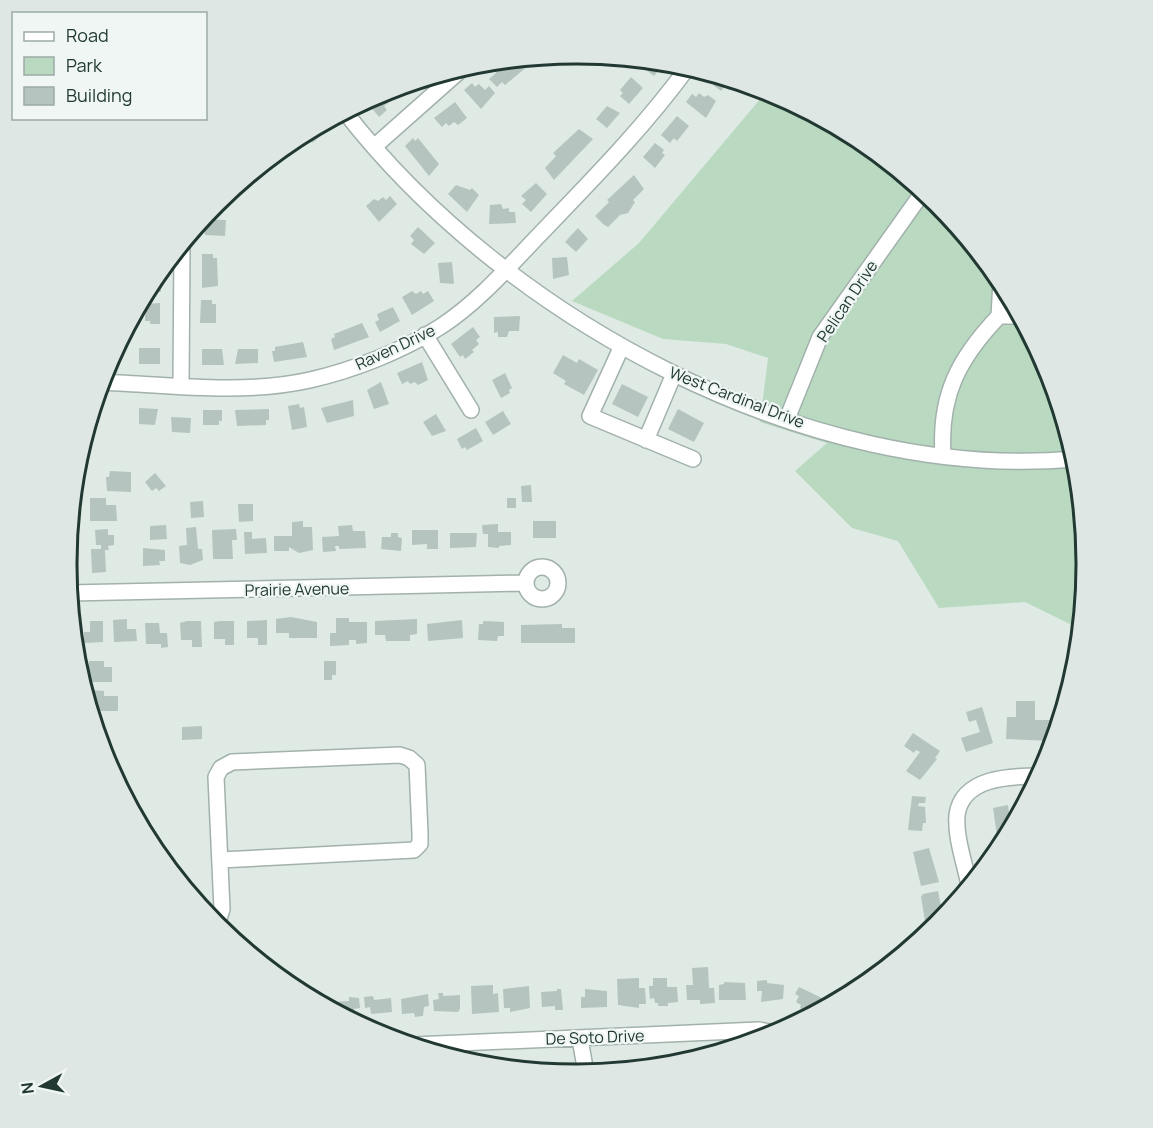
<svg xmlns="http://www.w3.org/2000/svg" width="1153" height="1128" viewBox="0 0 1153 1128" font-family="Manrope,sans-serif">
  <rect width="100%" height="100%" fill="#dfeae5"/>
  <!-- green -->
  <path fill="#b9dac1" d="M767,91L860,140L937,204L1001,281L1048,369L1077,465L1086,564L1080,629L1025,602L939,608L898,541L852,528L795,471L827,443L760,422L768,358L726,344L663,339L572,301L639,243Z"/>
  <!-- building -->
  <path fill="#b5c4be" d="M532,58L534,61L505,85L502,82L497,87L489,79L507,63Z
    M633,60L659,62L657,64L661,67L654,76Z
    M631,77L643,88L629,104L620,96L623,93L620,90Z
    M719,77L735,82V83L729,90L724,87L721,91L713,85Z
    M472,83L475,87L479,84L485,90L489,86L495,93L481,109L464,90Z
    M699,93L704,97L708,95L716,101L706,118L686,102L692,94L696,97Z
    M380,94L388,103L384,106L387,110L379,117L366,101Z
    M455,102L467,118L458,125L454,122L449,126L446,123L442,127L434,118Z
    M607,106L620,113L607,128L596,119Z
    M677,116L689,126L677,141L674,138L670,143L661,135Z
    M321,125L324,129L319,133L321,136L312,143L310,140L308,141L303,135Z
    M579,129L593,139L554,180L545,168L556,156L553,153Z
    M413,138L415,141L418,138L439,164L429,176L405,146Z
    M655,143L664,150L662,153L665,155L655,168L643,157Z
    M634,175L644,189L633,200L635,202L628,213L620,215L608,227L603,224L595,216L609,202L607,200Z
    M536,183L547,194L531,212L522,204L526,200L521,196Z
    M456,185L470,190L472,188L479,195L467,212L448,194Z
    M390,196L397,204L379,222L366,206L374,199L378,201L383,197L386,200Z
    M501,204L503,209L509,208V212H515L516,223L489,224L490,205Z
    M203,219L226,220L225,236L205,235Z
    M418,227L435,243L424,254L411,244L414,240L410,236Z
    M578,228L588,239L576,252L565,242Z
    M202,254H213V258H217L218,286L202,288Z
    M567,257L569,275L553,279L552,258Z
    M452,262L454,284L440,283L438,263Z
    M161,270V292H147L153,280Z
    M412,291L416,294L421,291L423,294L428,291L434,301L412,315L402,297Z
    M201,300H212V304H216V323H200Z
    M160,303V324H150V321H145V304Z
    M393,307L400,321L380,332L375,322L379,320L377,314Z
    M520,316L519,331H509L507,337H498V332L494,333V317Z
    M362,323L369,337L334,350L331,339L335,337L334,334Z
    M473,327L480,337L476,340L479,344L472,350L474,352L465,359L463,355L460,357L451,344Z
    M303,342L307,357L274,362L272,351H275V347Z
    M139,348H160V364H139Z
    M202,349H222L224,365H202Z
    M238,349H258V363L235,364Z
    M563,355L577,363L579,359L598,370L584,395L564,384L566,381L553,373Z
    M422,362L428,380L418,385L415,382L410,384L408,381L402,384L397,373Z
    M505,373L512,388L509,390L510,393L501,398L492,380Z
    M381,382L389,404L374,409L367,390Z
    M622,384L648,397L638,417L612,404Z
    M353,400L354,416L327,423L321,408Z
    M299,404L300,408L304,407L307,427L292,430L288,406Z
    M139,408L158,409L155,425L139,424Z
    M269,409V420H266V425L237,426L235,410Z
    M678,409L704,423L694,442L668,429Z
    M203,410H222V421H219V425H203Z
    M503,411L511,424L493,435L485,422Z
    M436,414L446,431L432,436L423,422Z
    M171,417L191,418L190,433L172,432Z
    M476,428L483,441L467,450L465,447L462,449L457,439Z
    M110,471L131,472V492L107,491L106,477H109Z
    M155,473L166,486L159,491L156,488L152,491L145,482Z
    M531,485L532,502H522L521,486Z
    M90,498H106V505H116L117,521H90Z
    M507,498H516V508H507Z
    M203,501L204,517L191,518L190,502Z
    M238,504H253V521L239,522Z
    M303,521V527H312L313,550L299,553L289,547V551H274V536H292V522Z
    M533,521H556V538H533Z
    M498,524V532H511V545L499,546V548L488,547V534H483L482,525Z
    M166,525L167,539L150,540V526Z
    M352,525L353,531H365L366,548L339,549V546H335L336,551L323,552L322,537L339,536L338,526Z
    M196,527L198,549H202L203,560L190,565L180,563L179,546L187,545L186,528Z
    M108,529V535H114V545L108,546L109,550H105L106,572L92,573L91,549H101V545H96L95,530Z
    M236,529L237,540H232L233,559H213L212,530Z
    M412,530H438V549H427V544L412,545Z
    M244,532H252V539L266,538L267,553L245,554Z
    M391,533H398V537L402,538L401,551L381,549L382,537H391Z
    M450,533H477L476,547L450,548Z
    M143,548L165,550V561H159L160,565L143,566Z
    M291,617L317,622V638H289V633H276V619Z
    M336,618H349V622H367V643L356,644V640H349V645L330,646V633H336Z
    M127,619V629H136L137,641L114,642L113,620Z
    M417,619V634L410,635V641H386L385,635H375V621Z
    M267,620V645H258V638H247V621Z
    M462,620L463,638L428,641L427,624Z
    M90,621H103V642L84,643V632H90Z
    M187,621H201L202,647H192V640H181L180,623Z
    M220,621H234V645H225V639H214V622Z
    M483,621L504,622V636H498L497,641L478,640L479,624H483Z
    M145,623H159L160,633H167L168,647L161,648V644H146Z
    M562,624V628H575V643H521V625Z
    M89,661H104V667H112V682H88Z
    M324,661H336V675H332V680H324Z
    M90,690L104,691V696H118V711H91Z
    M1016,701H1035V720H1052L1051,741L1006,739L1007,717H1016Z
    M982,707L993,743L966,752L961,738L980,732L976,720L969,722L966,712Z
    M202,726V739L182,740V727Z
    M913,733L940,751L935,758L937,759L920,780L906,771L920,752L916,750L914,753L904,746Z
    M912,796L926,797L925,803H919L918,806L925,807L926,823H923L922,831L908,830Z
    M1008,805L1011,827L999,849L993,808Z
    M929,848L939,882L921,886L913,852Z
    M938,891L943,917L927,933L921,897L923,894Z
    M708,967L709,988H714L715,1003L700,1004V1000H687L686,985H693L692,968Z
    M639,978V988H645L646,1004H639V1008L618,1005L617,979Z
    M653,978H667V987H677L678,1002L668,1003V1006H658V1003H655L654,998L650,999L649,986H653Z
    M767,980V983L784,985L783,999L761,1002L762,991H757V981Z
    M724,982L745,983L746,1000H719V985L724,984Z
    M493,985V994L498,993L499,1012L472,1014L471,986Z
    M529,986L530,1008L510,1012V1008H504L503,989Z
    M799,987L824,999L819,1010L815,1012L810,1009L808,1012L800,1008L801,1005L796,1002L799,996L795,994Z
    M557,989H561L563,1010H555V1006L542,1007L541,992L557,991Z
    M585,989L607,991V1007L581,1008V997H585Z
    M438,993H443V996L460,995V1009L458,1012L434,1011L433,1000L439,999Z
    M428,994L429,1006L424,1007L423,1016L415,1017L414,1013L402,1014L401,999Z
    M373,996L374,1000L391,998L392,1012L371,1014L370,1007L365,1008L364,997Z
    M349,997L359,998L360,1008L354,1009L355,1015L347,1017L332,1009V1002L349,1001Z"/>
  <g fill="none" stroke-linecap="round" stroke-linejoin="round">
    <defs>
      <path id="minor" d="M345,112C506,319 809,483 1075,459
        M375,146L463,68
        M999,316L1001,282
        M425,335L471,410
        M621,348L590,416L693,459
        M101,382C169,385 243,395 310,380C354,370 402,351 440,327C480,301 511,264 543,231C594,178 645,126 688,67
        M181,386L182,245
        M787,419L820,337L923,192
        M646,440L674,374
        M943,455C939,395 959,358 999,316H1019
        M526 583a16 16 0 1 1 32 0a16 16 0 1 1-32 0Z
        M69,593L525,583
        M969,885C965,864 955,837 957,815C962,777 1011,776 1039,776
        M217,925L222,909L216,777L221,768L232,762L400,755L409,758L417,765L420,833V844L414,850L220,860
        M580,1039L586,1073
        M414,1045L759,1030L776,1033"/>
    </defs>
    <!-- minor casing -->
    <use href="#minor" stroke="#a2b1ac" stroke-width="18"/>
    <!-- minor -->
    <use href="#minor" stroke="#fff" stroke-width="15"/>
  </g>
  <g text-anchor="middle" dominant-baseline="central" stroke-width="4.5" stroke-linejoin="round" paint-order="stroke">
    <!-- street labels -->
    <g font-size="16" fill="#213932" stroke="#eff6f3">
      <text transform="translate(847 301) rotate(-56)">Pelican Drive</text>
      <text transform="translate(395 347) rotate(-25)">Raven Drive</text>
      <text transform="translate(737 397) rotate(21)">West Cardinal Drive</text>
      <text transform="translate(297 589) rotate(-1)">Prairie Avenue</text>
      <text transform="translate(595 1037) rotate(-2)">De Soto Drive</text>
    </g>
  </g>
  <!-- crop -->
  <path d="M0 0H1153V1128H0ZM576 64H577A499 499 0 0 1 1076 563V565A499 499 0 0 1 577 1064H576A499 499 0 0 1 77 565V563A499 499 0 0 1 576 64Z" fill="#dfe7e4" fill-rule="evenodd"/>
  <path fill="none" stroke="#213932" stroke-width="3" d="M576 64H577A499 499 0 0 1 1076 563V565A499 499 0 0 1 577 1064H576A499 499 0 0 1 77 565V563A499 499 0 0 1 576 64Z"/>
  <!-- legend -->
  <rect x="12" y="12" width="195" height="108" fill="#eff6f3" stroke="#9daaa6" stroke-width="1.5"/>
  <rect x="24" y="32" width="30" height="9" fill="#ffffff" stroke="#9daaa6" stroke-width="1.5"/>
  <text x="66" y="42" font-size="18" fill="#213932">Road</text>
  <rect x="24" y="57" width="30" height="18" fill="#b9dac1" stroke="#9daaa6" stroke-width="1.5"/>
  <text x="66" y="72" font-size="18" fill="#213932">Park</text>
  <rect x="24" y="87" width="30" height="18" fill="#b5c4be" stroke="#9daaa6" stroke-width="1.5"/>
  <text x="66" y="102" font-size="18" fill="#213932">Building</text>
  <!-- north arrow -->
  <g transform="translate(42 1086) rotate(262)" stroke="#eff6f3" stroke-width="4.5" paint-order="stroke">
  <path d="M0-4.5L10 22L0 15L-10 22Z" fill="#213932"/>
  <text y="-9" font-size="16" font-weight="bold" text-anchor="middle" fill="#213932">N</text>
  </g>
</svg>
